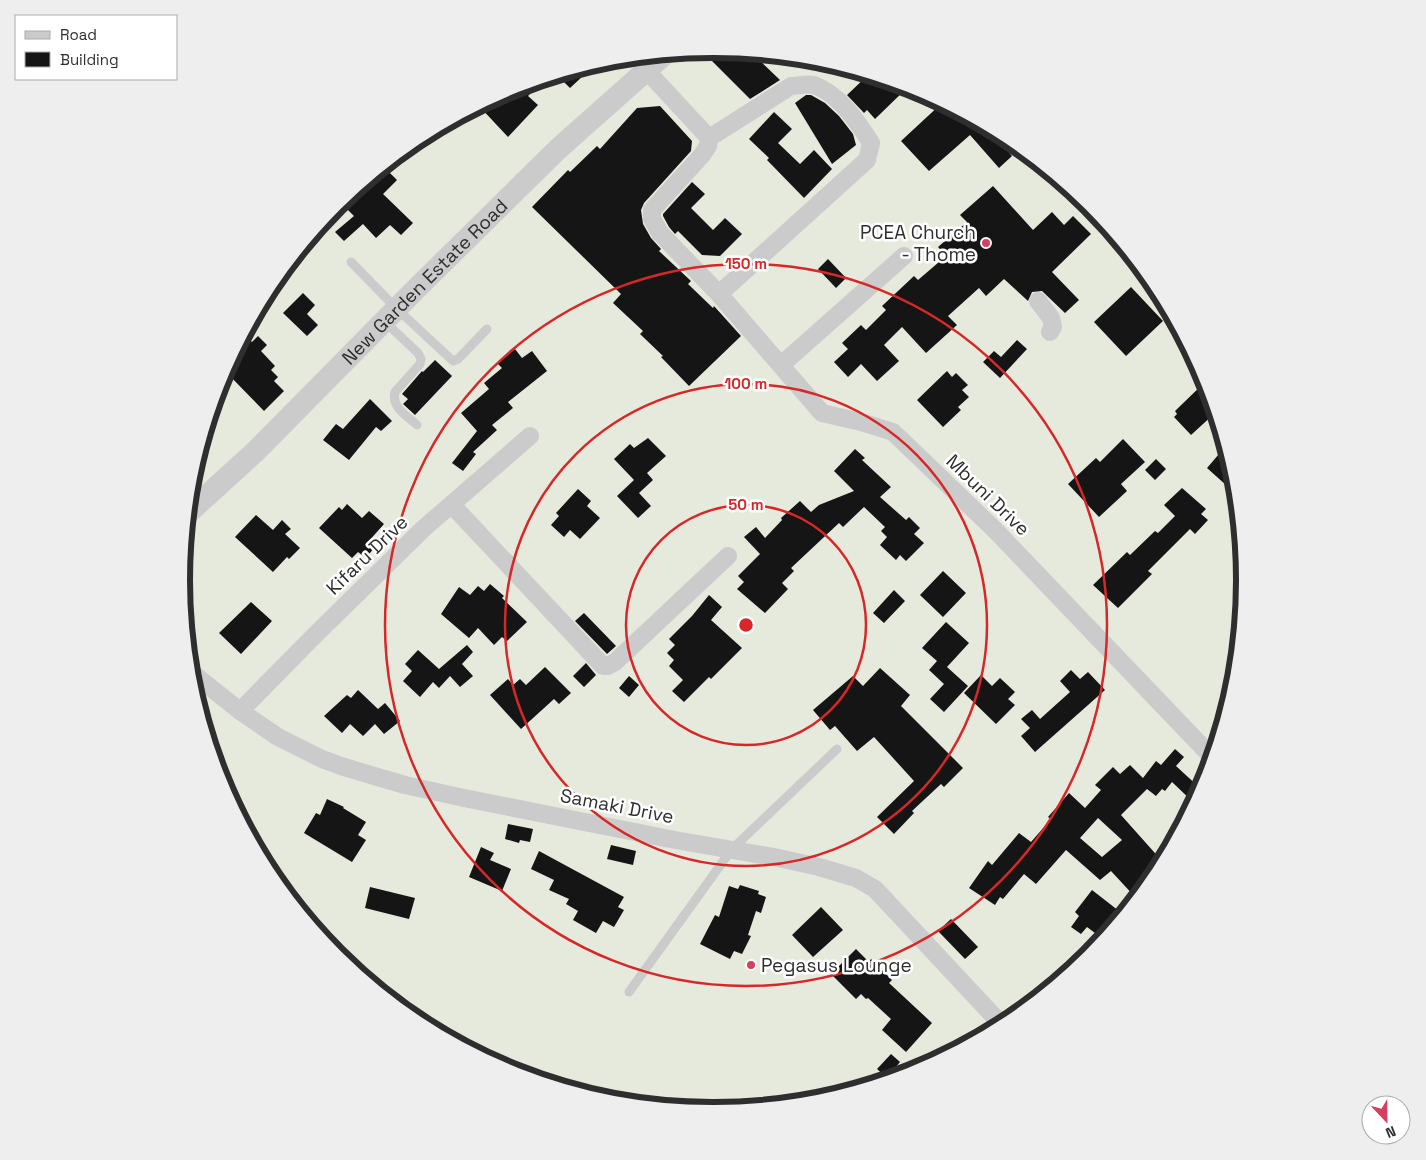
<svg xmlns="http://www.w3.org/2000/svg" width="1426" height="1160" viewBox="0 0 1426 1160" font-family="'Space Grotesk',sans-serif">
  <rect width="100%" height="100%" fill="#fff"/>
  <!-- green -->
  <path fill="#e6eadd" d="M183 580a530 530 0 1 1 1060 0a530 530 0 1 1-1060 0Z"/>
  <!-- building -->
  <path fill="#151515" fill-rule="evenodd" d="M713,49L752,53L780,80L750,99L701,50Z
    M597,63L570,88L557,75L578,69Z
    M868,75L908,87L875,119L867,110L864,113L847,95Z
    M544,79L528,96L538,105L508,137L479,106L510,89Z
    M806,95H811L825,103L839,116L853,134L856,145L832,164L795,103Z
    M942,103L986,126L1012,156L999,168L970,135L929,171L901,141Z
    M660,106L692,141L691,151L644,203L641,210L643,224L651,238L661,249L659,251L691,281L688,284L713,308L714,306L741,336L689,386L661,357L663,356L640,334L643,331L613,303L621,294L532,207L568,170L570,172L597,146L600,149L637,108Z
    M774,112L792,129L778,143L800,164L814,150L832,169L804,198L767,160L769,158L749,139Z
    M386,169L397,180L383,194L413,223L401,235L390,225L376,238L363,224L344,241L335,232L354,216L340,202L378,171L381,174Z
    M692,182L705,194L691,208L713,230L725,218L742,234L720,256L702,255L678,231L675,234L669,227L663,216V214Z
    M993,186L1033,230L1052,212L1064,225L1073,216L1091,234L1052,272L1079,300L1065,313L1042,291L1032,292L1028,301L1004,279L986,296L979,288L948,316L957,325L926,353L902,327L884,345L899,361L877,381L861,364L848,377L834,362L848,349L842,343L861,325L866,330L886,310L882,306L914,276L918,280L946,256L938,247L967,222L960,215Z
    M828,259L846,278L836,288L818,269Z
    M1131,287L1163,321L1126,356L1094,322Z
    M303,293L315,305L307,314L318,325L307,336L283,313Z
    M244,335L252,342L258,336L267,345L261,351L275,366L271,370L278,377L274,381L284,391L264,411L225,371Z
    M1017,340L1027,349L1000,378L983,362L994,351L1001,357Z
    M515,349L522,358L532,351L547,371L508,402L513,408L492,425L497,430L473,452L476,454L463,471L452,463L477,431L461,413L489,389L484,383L502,368L497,363Z
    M435,360L452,376L415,415L403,404L408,399L402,394L422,371L423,372Z
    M947,371L952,377L956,373L968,385L962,390L969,397L958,407L961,410L943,427L917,400Z
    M1205,382L1215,413L1191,435L1174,417L1177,414L1175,411Z
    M370,399L392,421L381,431L376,427L349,460L323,440L336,424L343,429Z
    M648,438L666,456L647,473L653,480L639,493L651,506L638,518L617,496L634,480L614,459L630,444L634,448Z
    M1123,439L1145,462L1121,484L1127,491L1099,517L1068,484L1096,458L1100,462Z
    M1225,447L1234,477L1236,494L1207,468Z
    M855,449L865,458L862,460L891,487L880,497L906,520L909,517L920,528L914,534L924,543L906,561L900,555L896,560L880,545L887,537L881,531L885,527L864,507L843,527L839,523L791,568L794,571L782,583L788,589L765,613L737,589L744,582L738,576L760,554L744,537L756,527L765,538L782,520L781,518L800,501L811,512L819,505L854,491L834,471Z
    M1156,459L1166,469L1155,480L1145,470Z
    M1182,488L1206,509L1201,514L1208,520L1195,534L1190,529L1148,571L1152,574L1118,608L1093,585L1127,552L1130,555L1155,531L1158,533L1175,516L1164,505Z
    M578,489L591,501L587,506L600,518L580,539L570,530L564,537L551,525L559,516L556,513Z
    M347,504L362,518L369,511L384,524L368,542L374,548L366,558L358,552L352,558L319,528L339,507L342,510Z
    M256,515L273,530L282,520L291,529L285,534L300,548L289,559L287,557L273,572L235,537Z
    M943,571L966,593L943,617L920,595Z
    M490,584L504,596L502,598L527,622L507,641L502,637L494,645L478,628L469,638L441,614L459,587L470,595L478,586L484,591Z
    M894,590L905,601L884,623L873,613Z
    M709,595L722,607L711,620L742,648L711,679L709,677L684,702L672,691L683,680L669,666L674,660L667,653L675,645L669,639L692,616Z
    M251,602L272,621L241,654L219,633Z
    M584,613L616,646L607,654L575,621Z
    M946,622L969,643L947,667L968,686L944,712L930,699L944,684L929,670L937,661L922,648Z
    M467,645L473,652L462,664L473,676L460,687L450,676L439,688L433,682L420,697L403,681L412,671L405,664L418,650L439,669Z
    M586,663L596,675L584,687L573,676Z
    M545,667L571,693L559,704L554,699L521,729L490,695L508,679L513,685L520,679L526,685Z
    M880,668L910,695L901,706L963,768L944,787L941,784L912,811L914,813L894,834L877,817L914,781L874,737L857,751L835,726L830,730L813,710L853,676L863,686Z
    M1071,670L1080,679L1088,672L1105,690L1035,752L1021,736L1030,728L1021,719L1032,710L1040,719L1070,692L1060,681Z
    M981,675L992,686L1000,678L1015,692L1008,699L1015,705L996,724L964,693Z
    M629,676L639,685L629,697L619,688Z
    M358,690L378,709L385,703L400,721L384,734L375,724L363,736L350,724L342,733L324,716L347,695L351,698Z
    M1175,749L1184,757L1176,766L1201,789L1194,803L1172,782L1165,791L1162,789L1156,796L1147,789L1121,815L1162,861L1155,875L1136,898L1111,871L1100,880L1066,850L1036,884L1024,874L1003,899L1000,897L995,905L969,888L988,861L992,865L1019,833L1031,842L1051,819L1048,817L1069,793L1085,808L1101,790L1095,785L1113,767L1120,774L1130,765L1143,778L1156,761L1161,765ZM1098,818L1122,840L1102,857L1080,838Z
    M327,799L344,807L343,808L366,822L358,835L366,840L352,862L304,833L316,813L320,815Z
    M508,824L533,829L530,842L520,840L519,843L505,839Z
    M611,845L636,851L633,865L607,859Z
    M481,847L494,853L490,860L511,869L502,891L469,877Z
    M539,851L624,897L618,907L624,910L614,927L603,921L596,933L573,920L578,911L566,904L569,899L549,890L554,880L531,869Z
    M740,885L759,891L758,894L766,897L761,913L756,911L748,935L751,936L742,954L734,951L730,959L700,944L715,915L719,917L729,886L738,889Z
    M370,887L415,898L409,919L365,908Z
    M1092,890L1119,911L1113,918L1117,921L1103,939L1087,927L1081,934L1071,927L1079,916L1075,912Z
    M821,907L843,930L813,957L792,935Z
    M951,919L978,947L965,959L938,931Z
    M856,949L869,962L871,959L892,980L889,983L932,1023L906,1052L882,1030L891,1019L868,998L866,999L861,994L856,999L831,974Z
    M891,1054L900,1062L887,1078L877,1069Z"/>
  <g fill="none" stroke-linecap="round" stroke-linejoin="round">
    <!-- service -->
    <path stroke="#cbcbcb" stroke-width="9" d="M351,262L397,309L453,361L458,359L487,329
      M384,321L418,353L421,359L420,364L395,392C391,407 407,416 417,425
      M629,992L732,849L837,749"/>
    <!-- minor -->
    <path stroke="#cbcbcb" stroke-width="18" d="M647,71L709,138L708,146L702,155L652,210V219L660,233L719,294L822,413L861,422L893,432L996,531L1212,757
      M709,138L791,86C799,86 807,83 814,85C838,93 858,122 871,143L867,160L719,294
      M1038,301L1051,318L1053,327L1050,332
      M781,365L904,256
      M452,505L603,666H608L615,662L728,556
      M191,672L240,711L278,737L322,759L344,767L405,785L464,798L675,840L774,857L819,867L856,878L875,889L1002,1025
      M240,711L315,635L423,529L530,436"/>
    <!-- tertiary -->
    <path stroke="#cbcbcb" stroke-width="22" id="s1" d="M188,513L256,451L415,290L558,149L666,53"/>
  </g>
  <!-- distance rings -->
  <g fill="none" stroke="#d62828" stroke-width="2.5">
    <circle cx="746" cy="625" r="120"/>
    <circle cx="746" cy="625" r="241"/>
    <circle cx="746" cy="625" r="361"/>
  </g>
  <!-- markers -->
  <g fill="#d54060" stroke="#fff" stroke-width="2">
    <circle cx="986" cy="243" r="5"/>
    <circle cx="751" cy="965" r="5"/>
  </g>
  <g text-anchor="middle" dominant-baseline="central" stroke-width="5" stroke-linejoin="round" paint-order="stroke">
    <!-- poi labels -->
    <g font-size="19" fill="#2e2e2e" stroke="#fff" text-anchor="end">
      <text x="976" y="232">PCEA Church<tspan x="976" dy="22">- Thome</tspan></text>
      <text x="761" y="965" text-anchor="start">Pegasus Lounge</text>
    </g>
    <!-- street labels -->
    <g font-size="19" fill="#2e2e2e" stroke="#fff">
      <text stroke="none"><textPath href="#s1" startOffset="331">New Garden Estate Road</textPath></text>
      <text transform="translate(988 495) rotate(44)">Mbuni Drive</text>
      <text transform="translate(367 555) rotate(-44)">Kifaru Drive</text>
      <text transform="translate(617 806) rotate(11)">Samaki Drive</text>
    </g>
  </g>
  <!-- crop -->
  <path d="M0 0H1426V1160H0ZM712 58H714A522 522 0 0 1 1236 580V580A522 522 0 0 1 714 1102H712A522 522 0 0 1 190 580V580A522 522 0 0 1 712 58Z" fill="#eee" fill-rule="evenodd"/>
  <path fill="none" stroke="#2e2e2e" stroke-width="6" d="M712 58H714A522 522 0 0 1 1236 580V580A522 522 0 0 1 714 1102H712A522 522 0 0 1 190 580V580A522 522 0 0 1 712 58Z"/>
  <circle cx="746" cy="625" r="8" fill="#d62828" stroke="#fff" stroke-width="2.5"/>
  <g font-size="15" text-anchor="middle" font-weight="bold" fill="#d62828" stroke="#fff" stroke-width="5" stroke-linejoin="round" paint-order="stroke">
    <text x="746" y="269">150 m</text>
    <text x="746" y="389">100 m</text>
    <text x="746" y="510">50 m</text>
  </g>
  <!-- legend -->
  <rect x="15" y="15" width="162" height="65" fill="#ffffff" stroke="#ababab"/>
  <rect x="25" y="31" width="25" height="8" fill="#cbcbcb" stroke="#ababab"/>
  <text x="60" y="40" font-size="15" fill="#2e2e2e">Road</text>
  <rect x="25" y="52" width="25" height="15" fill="#151515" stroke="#ababab"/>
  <text x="60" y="65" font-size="15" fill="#2e2e2e">Building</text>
  <!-- north arrow -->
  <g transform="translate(1386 1120) rotate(158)"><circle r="24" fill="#ffffff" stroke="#ababab"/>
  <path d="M0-4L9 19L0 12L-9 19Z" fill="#d54060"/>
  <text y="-8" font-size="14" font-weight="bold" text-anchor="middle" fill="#2e2e2e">N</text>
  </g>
</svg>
